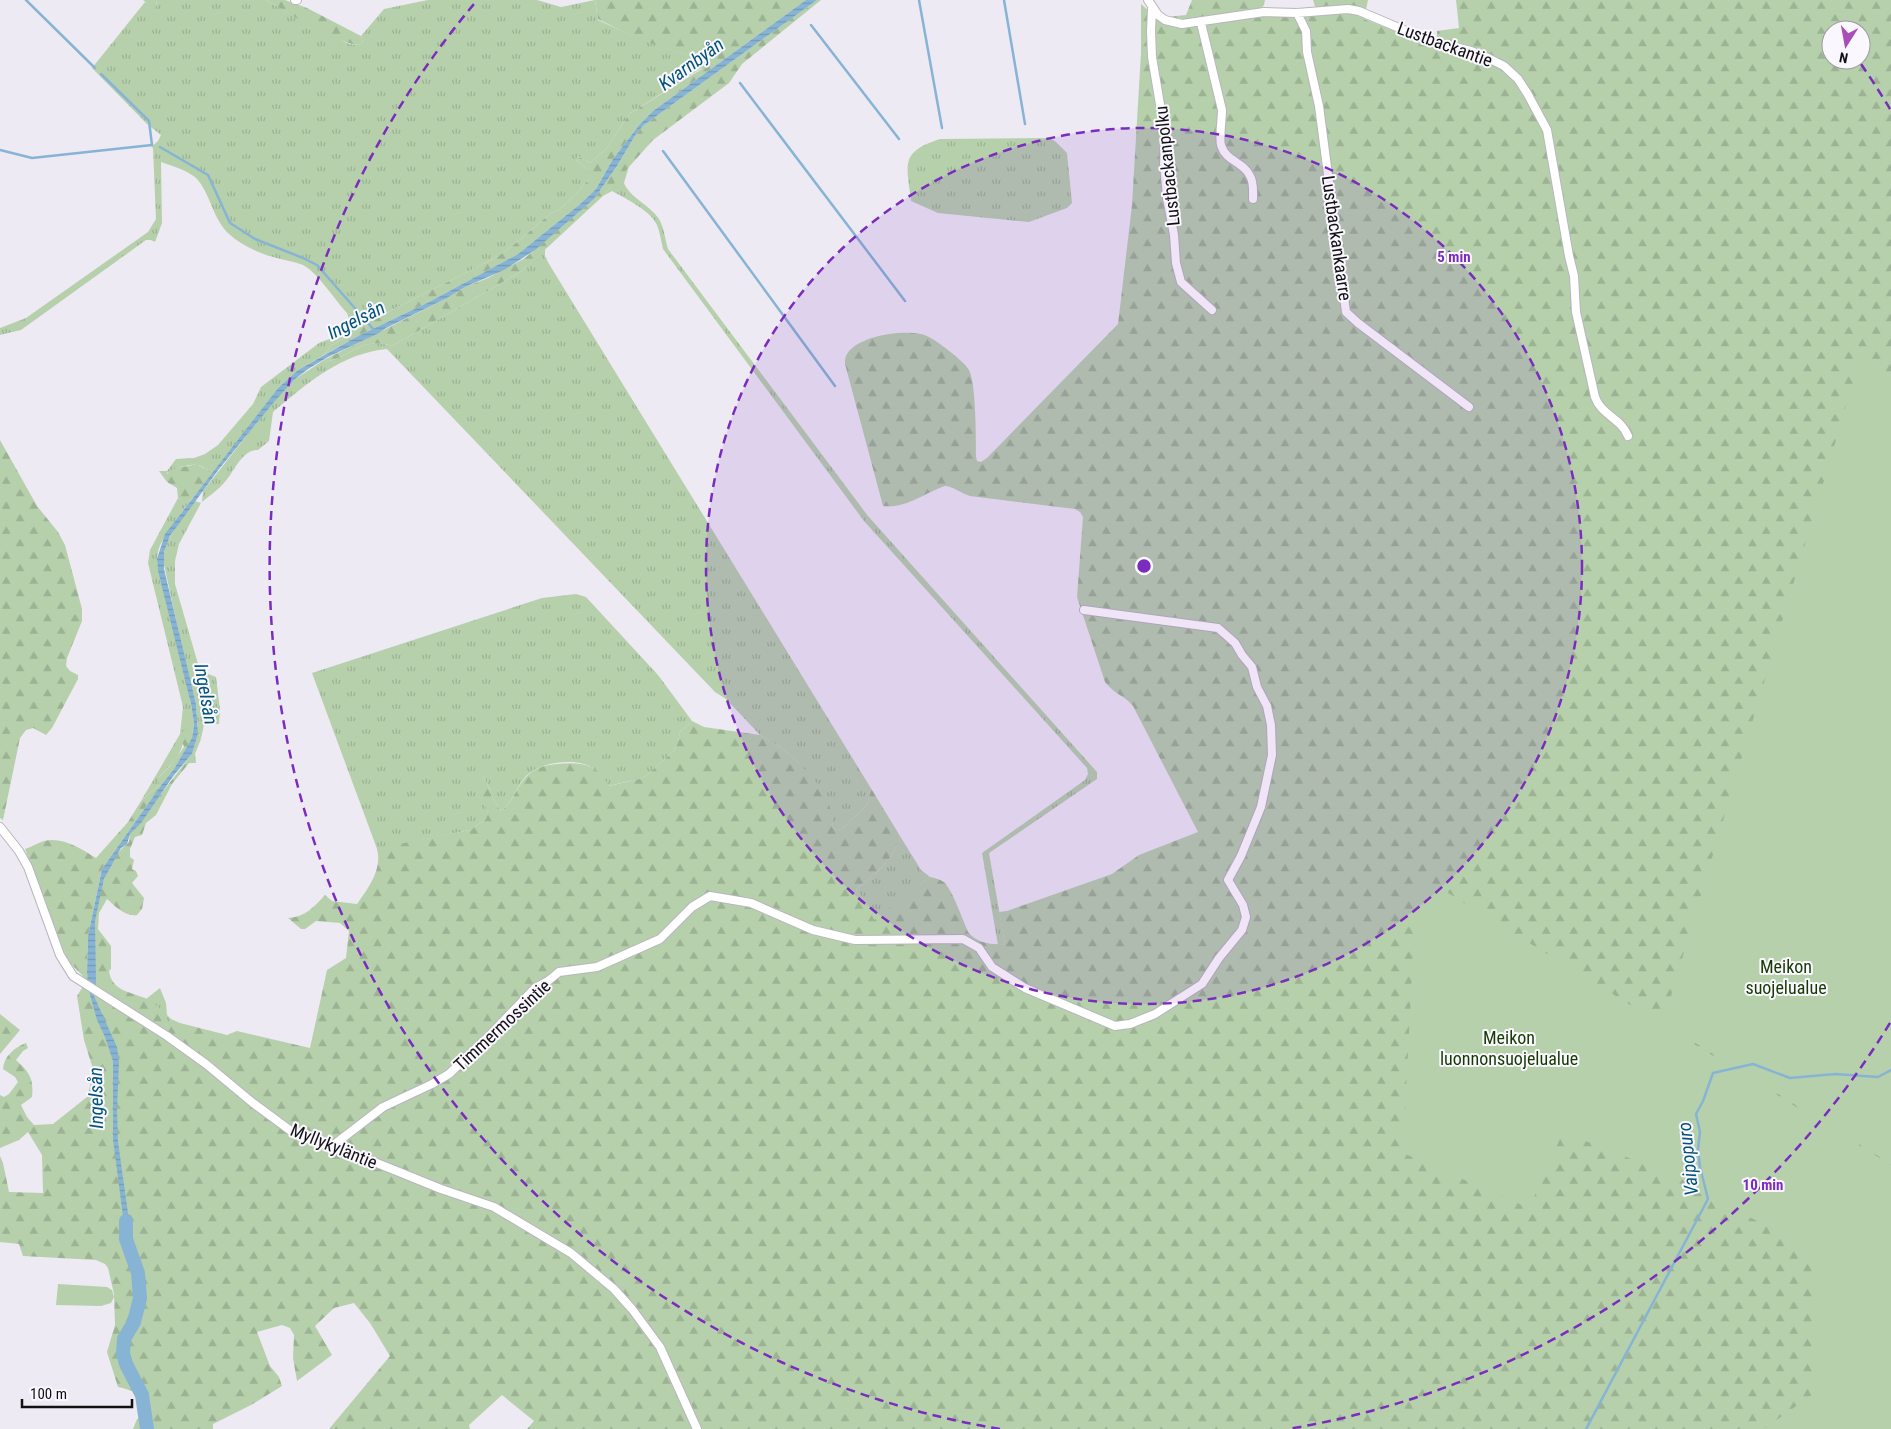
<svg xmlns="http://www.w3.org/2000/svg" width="1891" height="1429" viewBox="0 0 1891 1429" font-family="'Roboto Condensed',sans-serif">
  <defs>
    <pattern id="grass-tufts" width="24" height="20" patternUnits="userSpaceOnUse" patternTransform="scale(1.25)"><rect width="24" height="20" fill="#b6d0ac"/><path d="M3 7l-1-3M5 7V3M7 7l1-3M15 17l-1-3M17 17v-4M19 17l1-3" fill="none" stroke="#9bb293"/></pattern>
    <pattern id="forest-firs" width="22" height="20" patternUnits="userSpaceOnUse" patternTransform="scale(1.25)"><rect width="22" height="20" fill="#b6d0ac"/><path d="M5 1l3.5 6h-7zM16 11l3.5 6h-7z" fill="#9bb293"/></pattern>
    <pattern id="water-rules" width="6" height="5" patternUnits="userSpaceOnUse" patternTransform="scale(1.25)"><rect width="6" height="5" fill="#87b4d4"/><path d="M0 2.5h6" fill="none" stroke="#749ab5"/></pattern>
  </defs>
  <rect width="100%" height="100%" fill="#edeaf3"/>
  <!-- grass -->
  <path fill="url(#grass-tufts)" d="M156,0H266L310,25L349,44L358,45L363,42L361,36L384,9L428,0H537L561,7L595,0L598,20L640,39L700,59L702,68L629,114L607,148L590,163L578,156L576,160L588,170V180L577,193L559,210L551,213L516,243L497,257L382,315L332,345L322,356L298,370L278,388L215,471L212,472C207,470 202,465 196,465C190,464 172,469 167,473V482L159,471H167L176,459L194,458L205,454L218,445L253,404L261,387L319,343L332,338L348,324L349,319L347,313C335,300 318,273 303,265C293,261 283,260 273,257C258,253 240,244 229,234C212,218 211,194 196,178C187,170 172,166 161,162L162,223L155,242L151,240H146L21,330L0,335V328L26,318L148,232L156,219L153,148L151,147L158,141L161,135L147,124L92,68L145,2L150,5H157Z
    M1050,138L1056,142L1067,153L1072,203L1067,208L1029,222L938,213L911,201C907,165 899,152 940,139Z
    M629,166L624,183C630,198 649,204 659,219C664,227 665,239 668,249L868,516L1097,772V779L989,853L1005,944L998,945L982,853L1085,780L1088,774L1087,768L864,521L663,249C661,241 660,232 657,225C651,211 625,198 612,191L603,196Z
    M545,249V256L549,264L872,790H870L868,804L842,829L837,830L833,827L832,822L799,763L780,747L760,735L726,699L715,692L387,349C342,353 306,384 273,412L269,441L258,450C241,450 234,473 224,483C218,490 209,496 202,502L203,491L274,401L294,380L324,360L326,362C354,355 361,337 392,346L522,271Z
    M178,498L181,500H191C182,512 164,535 159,548C153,569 165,591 170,612C179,649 189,686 194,724L193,729H186C183,753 176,760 159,777V785L141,801L180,734L183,707L148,563L150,550Z
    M195,501L201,503L179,544L175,561V584L200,671L216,677L220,710L219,724H204L201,739L198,731L196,704L185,661L163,560C165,537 182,520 195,501Z
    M576,594L586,597L658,675L692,721L680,732L678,742L674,751L643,778L608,786C604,780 599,772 593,768C576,757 540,762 526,776C516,787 513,802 501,811C492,801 490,787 483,776L488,814L485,820L470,830L383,848L376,846L312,673L542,598Z
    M900,836L921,870L930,877L874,921L866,902L856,890C876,872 891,865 900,836Z
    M160,988L166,1003L167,1015L171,1019L168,1027L146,999Z"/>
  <!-- forest -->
  <path fill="url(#forest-firs)" fill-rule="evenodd" d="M143,0H156L157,5L153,12L149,10V5Z
    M266,0H285L307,8L361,36L363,42L358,45C333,42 289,13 266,0Z
    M595,0H806L653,111L640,124L613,159L596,189L579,205L518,254L429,302L358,336L322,356L332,345L382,315L497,257L516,243L551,213L559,210L577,193L588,180V170L576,160L578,156L590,163L607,148L629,114L702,69L700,59L638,39L598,19Z
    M817,0H821L742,64L729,83L653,140L603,196L522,271L392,346C361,337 354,355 326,362L324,360L447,298L465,287L488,278L525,258L594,199L617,166L636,134L644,125Z
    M1192,0H1265L1264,5L1260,10L1261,17L1317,13L1313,0H1368L1364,19L1437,47V31L1459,28L1456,0H1891V1429H527L534,1421L502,1395L469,1425L470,1429H329L390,1356L370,1323L354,1303L334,1308L315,1326L332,1355L297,1381L293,1358L294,1335L290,1328L282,1325L257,1332L270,1366L279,1377L282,1386L251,1405L213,1424V1429H133L137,1419L141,1418C148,1397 137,1391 118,1387L107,1352L115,1325L114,1294L108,1268L105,1264L96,1260L23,1256L19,1244L0,1242V1156L3,1163L9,1192L43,1193L42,1155L28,1132L19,1140L0,1148V1095L4,1097L9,1094L18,1082L15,1077L3,1069C4,1056 15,1047 26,1043L28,1048L23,1051L16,1060C29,1072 34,1078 32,1097L21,1105L27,1117L34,1125L53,1124L87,1097L94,1072L84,1040L77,996L87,980L69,962L63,950L25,849C31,847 38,843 44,841C62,836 82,849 96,858L128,822L141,801L159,785V777L170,766L184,747L180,734L186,729H193L192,739L174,769L162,784L102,869L88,936L87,973L90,983L96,982C89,941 94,869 129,842L130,834L192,754L198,731L201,739L195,754L196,763H189L172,784L156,815L146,823L142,835L135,837L130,849V857L134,860L132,869L136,871L138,876L132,883L144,898L142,909L137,915C125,917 115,906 107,899L99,913L98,929L111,946V969L109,971C112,991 130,992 145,998C153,1002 158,1006 164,1013V1020L167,1026L171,1019L180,1023L227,1035L237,1031L310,1048L327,970L346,958L349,931L340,923L316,921L305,929H301L288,918C305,917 314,907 325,895L332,901L357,904C369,887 384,867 376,846L384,847L470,830L485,820L488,814L477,779L480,776H483C490,787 492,801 501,811C513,802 516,788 526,777C534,768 545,765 557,764C579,762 598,763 609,786L643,778L674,751L678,742L680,732L692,721L704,727L760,735L780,747L799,763L822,789L831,810L833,827L837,830L842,829L868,804L870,790H872L900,836C891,865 877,871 856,890L866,902L874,920L930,877C935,878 940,879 945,883C954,894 962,918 968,932C977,943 991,945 1005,944L999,912L1007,911L1112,874L1139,855L1198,832L1133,706C1123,694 1115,695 1105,682L1077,597L1083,517L1080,512L1075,509L970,496C961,493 952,486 945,486C924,493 906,509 883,506L845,364C845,361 845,359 846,356C855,335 909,328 927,336C936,340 964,361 969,370C976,383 976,439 976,457L977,461L981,462L987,458L1118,324L1132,205L1141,53V4L1157,18L1186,15ZM1831,30H1861V60H1831Z
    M0,440L37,506L58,532L65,545L82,609V621L67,658L66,666L70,671L78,675V679L52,728L46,735L33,728L26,730L20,738L3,820L0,818Z
    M193,465H198L212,472L215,471L191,500H181L178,498L177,488L167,482C163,466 182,468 193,465Z
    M0,1014L20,1030L0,1054Z"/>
  <!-- park -->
  <path fill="#b6d0ac" d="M1863,349L1891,387V1164L1663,1023Z
    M1417,874L1891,1165V1429H1764L1816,1392L1813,1252L1677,1177L1563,1132L1529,1208L1403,1153Z
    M58,1284L107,1287L112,1290L114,1297L111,1303L101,1306L56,1305Z"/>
  <!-- water -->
  <path fill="url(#water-rules)" d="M806,0H817L644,125L636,134L617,166L594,199L535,250L504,270L465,287L447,298L386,328L379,333L328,357L308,369L294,380L274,402L219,469L170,536L164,552V569L196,704L198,733L192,754L174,775L141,823L130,834L127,844L121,848L104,879L95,921L96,982L94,996L117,1047L119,1062L117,1109L118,1142L128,1213L131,1225L126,1239L113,1140V1061L105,1037L97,1020L90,995L87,973L88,936L102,869L162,784L174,769L192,738L194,724L191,704L158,571L157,559L165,534L278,388L298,370L358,336L429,302L518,254L579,205L596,189L613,159L640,124L653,111Z"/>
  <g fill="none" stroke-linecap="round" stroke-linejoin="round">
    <!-- stream -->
    <path stroke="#87b4d4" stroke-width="2.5" d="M26,0L95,68
      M919,0L942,128
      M1004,0L1025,124
      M811,25L899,139
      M740,83L905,301
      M160,147L208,175L230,223L255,239L303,258L317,265L374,330
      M0,150L32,158L152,145L149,121L101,74
      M663,151L835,386
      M1586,1429L1708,1199L1700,1167L1698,1149L1700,1132L1696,1114L1703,1101L1713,1073L1753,1064L1790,1078L1835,1074L1878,1077L1891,1070"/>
    <!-- river -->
    <path stroke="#87b4d4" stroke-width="14" d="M126,1221V1239L138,1273L140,1298L134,1322L124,1339L123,1353L126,1364L142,1395L147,1429"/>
    <defs>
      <path id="minor" d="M295,0H297
        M1148,0L1158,15L1165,20L1182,24L1264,12L1297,13L1348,9L1359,11L1430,41L1471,51L1488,58L1504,66L1518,79L1527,93L1547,130L1569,256L1574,276L1576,312L1595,397C1601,415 1621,418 1628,436
        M1152,9L1151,31L1152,57L1165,134L1164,164L1167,198L1174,235L1176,263L1181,282L1212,310
        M1297,13L1306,31L1307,52L1319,106L1346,312L1358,323L1469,407
        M1201,23L1222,110C1222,119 1219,138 1221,145C1226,162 1243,161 1250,176C1254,182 1253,193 1253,199
        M0,827L19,851L28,867L60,955L73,976L167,1036L206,1064L253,1103L291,1131L308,1139L362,1157L441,1189L494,1207L571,1253L614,1289L632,1309L660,1347L697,1429
        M331,1147L383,1107L432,1084L449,1074L491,1034L535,988L548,981L559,972L597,967L660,939L692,907L710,896L751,903L813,930L855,940L963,939L979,948L992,967L1025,988L1115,1026L1130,1024L1155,1014L1202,984L1219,958L1242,930L1246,917L1243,905L1228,880L1241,856L1261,807L1272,755L1271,725L1267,706L1257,687L1252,667L1242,655L1235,643L1218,628L1084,610"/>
    </defs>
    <!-- minor casing -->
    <use href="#minor" stroke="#b8b5be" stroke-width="10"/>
    <!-- minor -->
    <use href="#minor" stroke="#fff" stroke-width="8"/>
  </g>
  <!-- distance rings -->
  <circle cx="1144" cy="566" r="438" fill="#7b2cbf" fill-opacity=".12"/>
  <g fill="none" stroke="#7b2cbf" stroke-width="2.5" stroke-dasharray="9 6">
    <circle cx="1144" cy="566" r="438"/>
    <path d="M1890 1023A875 875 0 0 1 1288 1429M1000 1429A875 875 0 0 1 474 4M1861 64A875 875 0 0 1 1890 109"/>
  </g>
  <g text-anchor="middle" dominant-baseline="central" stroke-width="4" stroke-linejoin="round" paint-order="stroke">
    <!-- street labels -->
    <g font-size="18" fill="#111013" stroke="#faf8fe">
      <text transform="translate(1445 44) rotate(20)">Lustbackantie</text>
      <text transform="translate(1167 166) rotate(-96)">Lustbackanpolku</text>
      <text transform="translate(1337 238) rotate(82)">Lustbackankaarre</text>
      <text transform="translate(502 1025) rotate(-43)">Timmermossintie</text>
      <text transform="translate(334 1146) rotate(22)">Myllykyläntie</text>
    </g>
    <!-- park labels -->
    <g font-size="18" fill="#143a00" stroke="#faf8fe">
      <text x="1786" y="966">Meikon<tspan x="1786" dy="21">suojelualue</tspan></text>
      <text x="1509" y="1037">Meikon<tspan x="1509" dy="21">luonnonsuojelualue</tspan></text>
    </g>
    <!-- water labels -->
    <g font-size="19" font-style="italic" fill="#00537b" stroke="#faf8fe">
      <text transform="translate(691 64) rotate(-36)">Kvarnbyån</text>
      <text transform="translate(356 320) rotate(-27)">Ingelsån</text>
      <text transform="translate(206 694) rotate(80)">Ingelsån</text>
      <text transform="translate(96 1098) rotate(-91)">Ingelsån</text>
      <text transform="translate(1688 1159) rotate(-96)">Vaipopuro</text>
    </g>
  </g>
  <circle cx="1144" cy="566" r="8" fill="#7b2cbf" stroke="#faf8fe" stroke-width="2.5"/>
  <g font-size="15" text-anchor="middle" font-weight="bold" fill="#7b2cbf" stroke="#faf8fe" stroke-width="4" stroke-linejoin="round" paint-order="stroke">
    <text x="1454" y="262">5 min</text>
    <text x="1763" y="1190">10 min</text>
  </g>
  <!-- north arrow -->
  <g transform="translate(1846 45) rotate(191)"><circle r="24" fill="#faf8fe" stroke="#9d9ba0"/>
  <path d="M0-4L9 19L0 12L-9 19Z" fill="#a94eb9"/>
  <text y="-8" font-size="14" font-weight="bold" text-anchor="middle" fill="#111013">N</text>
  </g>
  <!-- scale -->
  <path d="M22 1399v8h110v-8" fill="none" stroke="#111013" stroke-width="2.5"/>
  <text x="30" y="1399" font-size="15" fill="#111013" stroke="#faf8fe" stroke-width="4" paint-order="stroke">100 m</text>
</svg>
